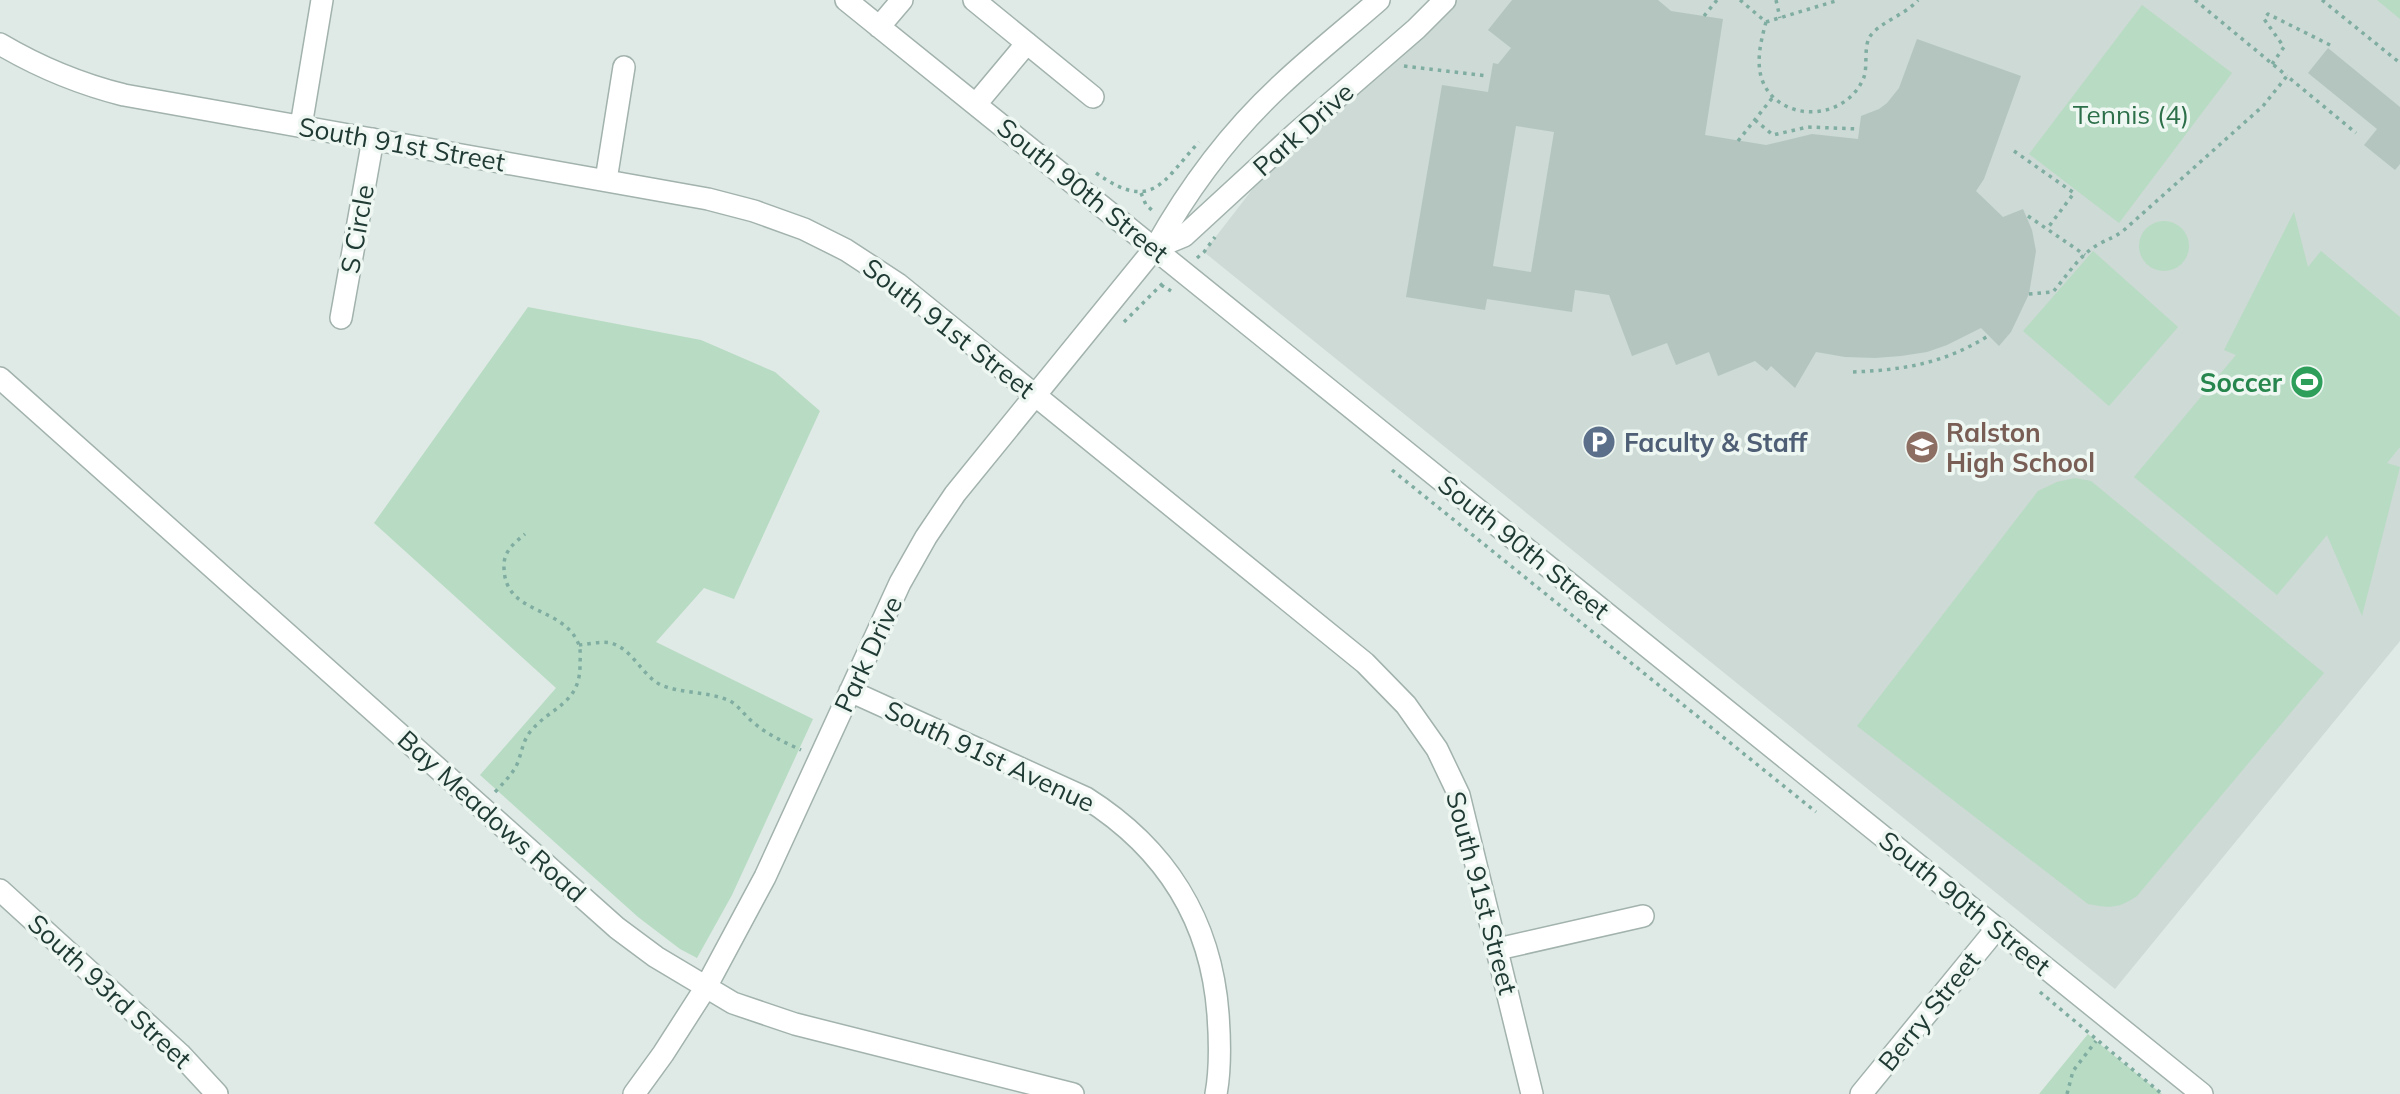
<svg xmlns="http://www.w3.org/2000/svg" width="2400" height="1094" viewBox="0 0 2400 1094" font-family="Mulish,sans-serif">
  <rect width="100%" height="100%" fill="#dfeae6"/>
  <!-- built -->
  <path fill="#cddad5" d="M1443,0H2400V641L2115,989L1204,252L1296,133Z"/>
  <!-- green -->
  <path fill="#b8dbc3" d="M2377,0H2400V19Z
    M2142,5L2232,73L2119,223L2029,154Z
    M2294,212L2308,267L2321,251L2400,317V447L2387,463L2400,467L2362,616L2327,535L2277,595L2134,477L2236,355L2224,350Z
    M2139 246a25 25 0 1 1 50 0a25 25 0 1 1-50 0Z
    M2093,251L2178,327L2109,406L2023,331Z
    M528,307L701,340L775,372L820,411L734,599L704,588L656,642L813,719L732,895L697,958L680,949L638,917L480,775L556,688L374,523Z
    M2075,478L2091,481L2324,673L2137,896C2118,909 2110,908 2088,904L1857,726L2038,491L2057,482Z
    M2088,1034L2096,1041L2162,1094H2039Z"/>
  <!-- building -->
  <path fill="#b4c5bf" fill-rule="evenodd" d="M1512,0H1658L1671,11L1723,19L1705,135L1766,145L1812,134L1858,139L1861,116L1879,109L1887,103L1899,88L1917,39L2021,76L1984,179L1976,191L2003,217L2023,209L2032,230L2036,251L2029,294L2011,332L1999,346L1981,328L1947,345L1927,352L1901,356L1875,358L1845,357L1816,352L1795,388L1771,366L1767,371L1755,361L1718,376L1709,352L1676,365L1667,343L1632,356L1609,295L1575,290L1572,312L1487,299L1485,310L1406,297L1442,85L1488,92L1493,63L1498,64L1511,48L1488,30ZM1516,126L1554,132L1531,272L1493,266Z
    M2328,48L2400,107V164L2395,170L2364,145L2377,129L2308,73Z"/>
  <g fill="none" stroke-linecap="round" stroke-linejoin="round">
    <defs>
      <path id="minor" d="M846,0L2202,1094
        M974,0L1093,97
        M879,27L902,0
        M0,44C39,67 80,84 124,95L708,199L754,211L804,229L846,250L898,284L1365,663L1406,705L1437,749L1459,795L1532,1094
        M976,104L1027,43
        M301,126L322,0
        M606,180L624,67
        M1155,248L1184,236L1296,133L1416,29L1445,0
        M341,318L373,139
        M0,378L617,928L656,957L733,1003L795,1024L1073,1094
        M850,691L1086,798C1165,848 1211,920 1218,1014C1220,1041 1221,1067 1216,1094
        M0,890L180,1054L217,1094
        M1498,949L1643,916
        M634,1094L663,1054L706,987L765,877L900,583L926,537L955,494L1155,248C1188,189 1232,130 1282,84C1313,55 1347,28 1379,0
        M1861,1094L1997,928"/>
    </defs>
    <!-- minor casing -->
    <use href="#minor" stroke="#a2b2ad" stroke-width="24"/>
    <!-- path -->
    <path stroke="#80ada1" stroke-width="3.5" stroke-dasharray="3.5 5" stroke-linecap="butt" d="M1740,0L1766,22
      M1776,0L1780,18
      M2195,0L2287,76
      M2322,0L2400,63
      M1704,16L1717,0
      M1766,22C1759,48 1752,77 1774,98C1802,123 1850,113 1864,77C1868,65 1863,45 1871,35C1882,21 1905,15 1918,0
      M1766,22L1839,0
      M2272,64L2284,47L2264,19L2268,14L2332,46
      M1404,66L1488,76
      M1755,120L1773,135L1808,127L1859,129
      M1738,141L1773,97
      M2014,151L2074,193L2047,229
      M1096,173C1153,213 1162,182 1199,142
      M1141,193L1146,205L1153,211
      M2028,216L2085,255
      M1197,258L1204,252L1215,237
      M1161,285L1171,291
      M2029,294L2053,292C2066,277 2080,254 2099,244C2108,239 2115,237 2123,231L2263,106L2287,76L2356,133
      M1124,322L1163,283
      M1853,372C1904,370 1945,363 1988,336
      M1392,470L1816,812
      M579,645C589,644 601,641 611,643C633,649 641,675 661,685C682,694 708,691 730,701C739,706 745,716 754,723C768,735 784,742 801,750
      M495,792C504,782 513,774 518,762C522,751 523,741 530,732C550,707 579,705 580,667C580,660 581,651 579,645C564,605 505,616 504,568C503,552 513,544 525,534
      M2040,992L2162,1094
      M2067,1094L2073,1071L2096,1041"/>
    <!-- minor -->
    <use href="#minor" stroke="#fff" stroke-width="21"/>
  </g>
  <!-- icons -->
  <defs>
    <symbol id="stadium-disc" viewBox="-11 -11 22 22"><circle r="9.5" fill="#2e9e5b" stroke="#eff7f3"/><path d="M0-5a6.5 5 0 1 0 0 10a6.5 5 0 1 0 0-10ZM-3.5-1.8h7v3.6h-7Z" fill="#fff"/></symbol>
    <symbol id="parking-disc" viewBox="-11 -11 22 22"><circle r="9.5" fill="#5c6f8a" stroke="#eff7f3"/><path d="M-3.5-5.5H1a3.5 3.5 0 0 1 0 7H-1V5.5H-3.5ZM-1-3.4V-.6H.8a1.4 1.4 0 0 0 0-2.8Z" fill="#fff"/></symbol>
    <symbol id="school-disc" viewBox="-11 -11 22 22"><circle r="9.5" fill="#8d6e63" stroke="#eff7f3"/><path d="M0-5L7-2L0 1L-7-2ZM-4 1L0 2.5L4 1V4Q0 6-4 4Z" fill="#fff"/></symbol>
  </defs>
  <g fill-rule="evenodd">
    <use href="#stadium-disc" x="2288" y="363" width="38" height="38"/>
    <use href="#parking-disc" x="1580" y="423" width="38" height="38"/>
    <use href="#school-disc" x="1903" y="428" width="38" height="38"/>
  </g>
  <g text-anchor="middle" dominant-baseline="central" stroke-width="7" stroke-linejoin="round" paint-order="stroke">
    <!-- park labels -->
    <g font-size="26" fill="#2c6f49" stroke="#eff7f3">
      <text x="2131" y="114">Tennis (4)</text>
    </g>
    <!-- street labels -->
    <g font-size="26" fill="#203a34" stroke="#eff7f3">
      <text transform="translate(1303 129) rotate(-42)">Park Drive</text>
      <text transform="translate(402 144) rotate(10)">South 91st Street</text>
      <text transform="translate(1083 190) rotate(39)">South 90th Street</text>
      <text transform="translate(357 229) rotate(-80)">S Circle</text>
      <text transform="translate(949 328) rotate(38)">South 91st Street</text>
      <text transform="translate(1524 547) rotate(39)">South 90th Street</text>
      <text transform="translate(868 654) rotate(-65)">Park Drive</text>
      <text transform="translate(990 756) rotate(25)">South 91st Avenue</text>
      <text transform="translate(492 816) rotate(42)">Bay Meadows Road</text>
      <text transform="translate(1482 893) rotate(75)">South 91st Street</text>
      <text transform="translate(1965 903) rotate(39)">South 90th Street</text>
      <text transform="translate(110 991) rotate(43)">South 93rd Street</text>
      <text transform="translate(1929 1011) rotate(-51)">Berry Street</text>
    </g>
    <!-- leisure labels -->
    <g font-size="26" font-weight="bold" fill="#27864d" stroke="#eff7f3" text-anchor="end">
      <text x="2282" y="382">Soccer</text>
    </g>
    <!-- education labels -->
    <g font-size="26" font-weight="bold" fill="#785e54" stroke="#eff7f3" text-anchor="start">
      <text x="1946" y="432">Ralston<tspan x="1946" dy="30">High School</tspan></text>
    </g>
    <!-- service labels -->
    <g font-size="26" font-weight="bold" fill="#4e5e75" stroke="#eff7f3" text-anchor="start">
      <text x="1624" y="442">Faculty &amp; Staff</text>
    </g>
  </g>
</svg>
